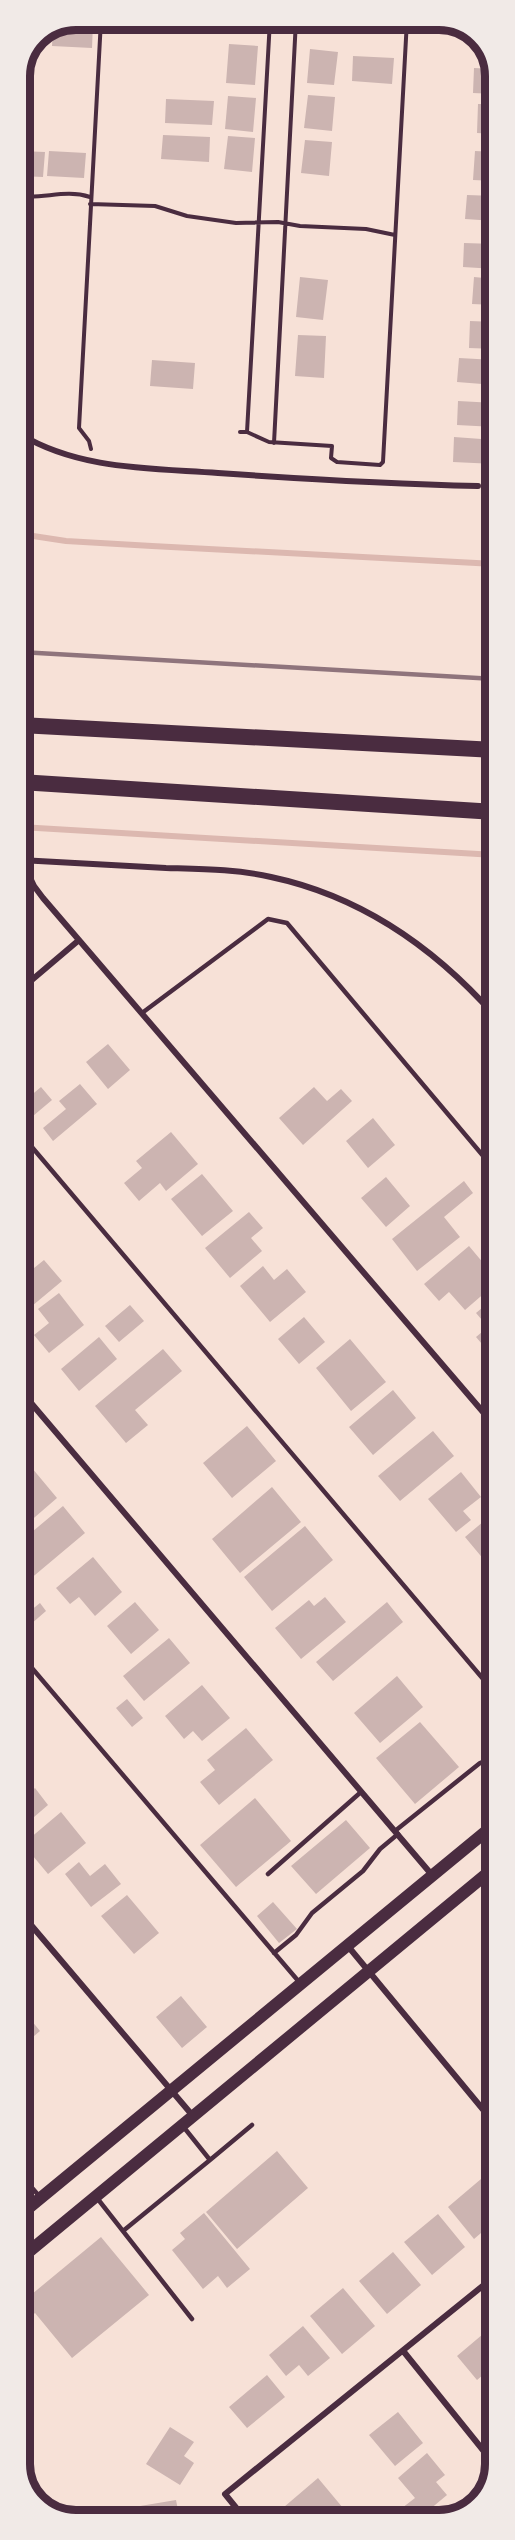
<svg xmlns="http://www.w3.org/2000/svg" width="515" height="2540" viewBox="0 0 515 2540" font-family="Barlow,sans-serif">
  <rect width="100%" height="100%" fill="#f7e1d7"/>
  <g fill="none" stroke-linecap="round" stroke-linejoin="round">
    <!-- stream -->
    <path stroke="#dcb8b0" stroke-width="6" d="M20,534L66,541L152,546L495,564
      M20,827L495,855"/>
  </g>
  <!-- building -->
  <path fill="#ccb4b1" d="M70,22L93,23L92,48L52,46L53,29Z
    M229,44L258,46L255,85L226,83Z
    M310,49L338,52L334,85L307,83Z
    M353,56L394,58L392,84L352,81Z
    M474,68L495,69V94L473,93Z
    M308,95L335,97L332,131L304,128Z
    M228,96L256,98L253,132L225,129Z
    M166,99L214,101L212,125L165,123Z
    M478,104H495V134L477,133Z
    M163,135L210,137L209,162L161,159Z
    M228,136L255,138L252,172L224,169Z
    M305,140L332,142L329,176L301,173Z
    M20,151L45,152L43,177L20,176Z
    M49,151L86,153L84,178L47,176Z
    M475,151L495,152V181L473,180Z
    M467,195L495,196V221L465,219Z
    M464,243L495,244V269L463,267Z
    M300,277L328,280L323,320L296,317Z
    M474,277L495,279V305L472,304Z
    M470,321L495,322V349L469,348Z
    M298,335L326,336L324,378L295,376Z
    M459,358L495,360V385L457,382Z
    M152,360L195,363L193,389L150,386Z
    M458,401L495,403V427L457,425Z
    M454,437L495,440V464L453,462Z
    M108,1044L130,1070L108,1089L86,1062Z
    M80,1084L97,1104L53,1141L43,1128L66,1109L59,1101Z
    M41,1087L52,1100L33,1116L22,1103Z
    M314,1087L327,1101L341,1089L352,1101L303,1145L279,1118Z
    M373,1118L395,1145L368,1168L346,1141Z
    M171,1132L198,1164L166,1191L160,1183L139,1201L124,1183L142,1168L136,1161Z
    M20,1153L29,1165L20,1172Z
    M202,1174L233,1211L202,1236L171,1199Z
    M386,1177L410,1206L386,1227L361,1198Z
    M464,1181L473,1193L444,1217L460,1237L417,1271L392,1239Z
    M249,1212L263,1228L251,1238L262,1251L230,1278L205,1248Z
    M469,1246L495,1277V1284L465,1310L449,1292L439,1301L424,1284Z
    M44,1260L62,1281L20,1316V1264L22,1263L29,1272Z
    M263,1266L274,1280L287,1269L306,1292L270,1322L240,1286Z
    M59,1293L84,1325L49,1353L34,1335L49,1323L38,1309Z
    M495,1297V1343L487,1350L476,1337L488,1327L476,1313Z
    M130,1305L144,1321L119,1342L105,1326Z
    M304,1317L325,1342L299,1364L278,1339Z
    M99,1337L117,1359L79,1391L61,1369Z
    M350,1339L386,1382L351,1411L316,1368Z
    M163,1349L182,1371L135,1410L148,1425L126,1443L95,1406Z
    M393,1390L416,1418L373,1455L349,1427Z
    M247,1426L276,1461L232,1498L203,1463Z
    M433,1431L454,1456L400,1501L378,1476Z
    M27,1462L57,1498L20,1530V1468Z
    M461,1472L481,1497L463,1511L471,1520L456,1532L428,1499Z
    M272,1487L301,1522L240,1573L212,1539Z
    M63,1506L85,1533L29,1580L20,1569V1542Z
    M484,1521L489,1527L495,1521V1573L465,1537Z
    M305,1526L333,1560L272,1611L244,1577Z
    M93,1557L122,1592L95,1616L79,1597L70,1604L56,1588Z
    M325,1597L346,1622L301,1659L275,1628L309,1600L314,1606Z
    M135,1602L159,1630L131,1654L107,1626Z
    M387,1602L403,1622L333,1681L316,1662Z
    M40,1603L46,1611L23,1631L20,1619Z
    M169,1638L190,1663L144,1701L123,1676Z
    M397,1676L423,1707L380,1743L354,1713Z
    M202,1685L230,1718L202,1741L193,1731L184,1739L165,1716Z
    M127,1699L143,1718L132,1727L116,1708Z
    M420,1722L459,1767L415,1804L376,1758Z
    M246,1728L273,1760L219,1805L200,1782L215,1770L207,1760Z
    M35,1788L48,1805L20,1829V1789L26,1796Z
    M255,1798L291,1841L236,1887L200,1845Z
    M61,1812L86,1843L48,1874L23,1844Z
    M346,1820L370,1848L316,1894L291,1866Z
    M79,1862L90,1876L105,1864L121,1884L91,1907L65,1874Z
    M127,1895L159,1933L134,1954L101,1916Z
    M273,1902L297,1929L279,1943L257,1916Z
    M20,1992L29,2003L22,2009L40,2031L20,2048Z
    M181,1996L207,2027L182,2048L156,2017Z
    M277,2151L308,2188L237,2249L206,2212Z
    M481,2179L495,2196V2203L487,2211L495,2221L474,2239L448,2207Z
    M204,2213L250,2269L227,2288L218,2276L203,2289L172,2250L185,2239L180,2233Z
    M438,2214L465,2247L432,2275L404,2242Z
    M101,2237L149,2295L72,2358L35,2313L28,2319L20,2309V2304Z
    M393,2252L421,2285L387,2314L359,2281Z
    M343,2288L375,2326L342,2354L310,2316Z
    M303,2326L330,2358L308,2376L299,2365L286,2376L269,2355Z
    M489,2329L495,2338V2365L477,2380L457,2356Z
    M267,2375L285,2397L247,2428L229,2407Z
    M398,2412L423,2443L395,2466L369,2435Z
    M170,2427L194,2442L184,2456L194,2463L180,2485L146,2464Z
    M427,2453L445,2475L436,2482L447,2495L417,2520H412L402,2508L415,2498L398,2478Z
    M318,2478L343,2508L328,2520H294L284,2507Z
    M176,2500L180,2520H137L134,2507Z
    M462,2500L469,2508L447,2520H438Z"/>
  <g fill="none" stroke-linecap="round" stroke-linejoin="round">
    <!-- path -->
    <path stroke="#4a2c40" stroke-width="4" d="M20,196C45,199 65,189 90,197
      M90,204L155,206L187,216L236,223L278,222L300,226L366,229L395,235
      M240,432H247L269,442L332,446L331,458L337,462L380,465L383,462L407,20
      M247,432L270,20
      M274,443L296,20
      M91,449L89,441L79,428L101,20"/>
    <!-- service -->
    <path stroke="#4a2c40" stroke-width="4.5" d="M142,1013L268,919L287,923L495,1170
      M20,1133L495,1693
      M20,1654L300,1983
      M395,1831L480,1763L495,1757
      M268,1874L361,1792
      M274,1953L296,1935L312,1913L363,1871L380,1849L398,1834
      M210,2160L252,2125
      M20,2174L40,2197
      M97,2198L192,2319
      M123,2231L210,2160L182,2125"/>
    <!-- minor -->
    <path stroke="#4a2c40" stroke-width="6" d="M20,434C79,470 151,468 218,473C305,479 391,484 478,486
      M20,860C69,863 117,865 166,868C201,869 236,869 271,877C360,896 435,948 495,1016
      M22,861L34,886L43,898L495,1426
      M20,990L79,940
      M20,1390L432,1875
      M20,1912L193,2116
      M347,1945L495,2124
      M404,2352L495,2465
      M246,2520L225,2494L495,2276"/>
    <!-- secondary -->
    <path stroke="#4a2c40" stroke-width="12" d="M20,2215L495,1824
      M20,2259L495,1867"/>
    <!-- trunk -->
    <path stroke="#4a2c40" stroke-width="16" d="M20,725L495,750
      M20,782L495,812"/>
    <!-- rail -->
    <path stroke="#8f747c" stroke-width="4.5" d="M20,652L495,679"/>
  </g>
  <!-- crop -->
  <path d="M0 0H515V2540H0ZM76 30H439A46 46 0 0 1 485 76V2464A46 46 0 0 1 439 2510H76A46 46 0 0 1 30 2464V76A46 46 0 0 1 76 30Z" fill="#f1eae7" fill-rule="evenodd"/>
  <path fill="none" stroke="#4a2c40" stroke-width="8" d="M76 30H439A46 46 0 0 1 485 76V2464A46 46 0 0 1 439 2510H76A46 46 0 0 1 30 2464V76A46 46 0 0 1 76 30Z"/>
</svg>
